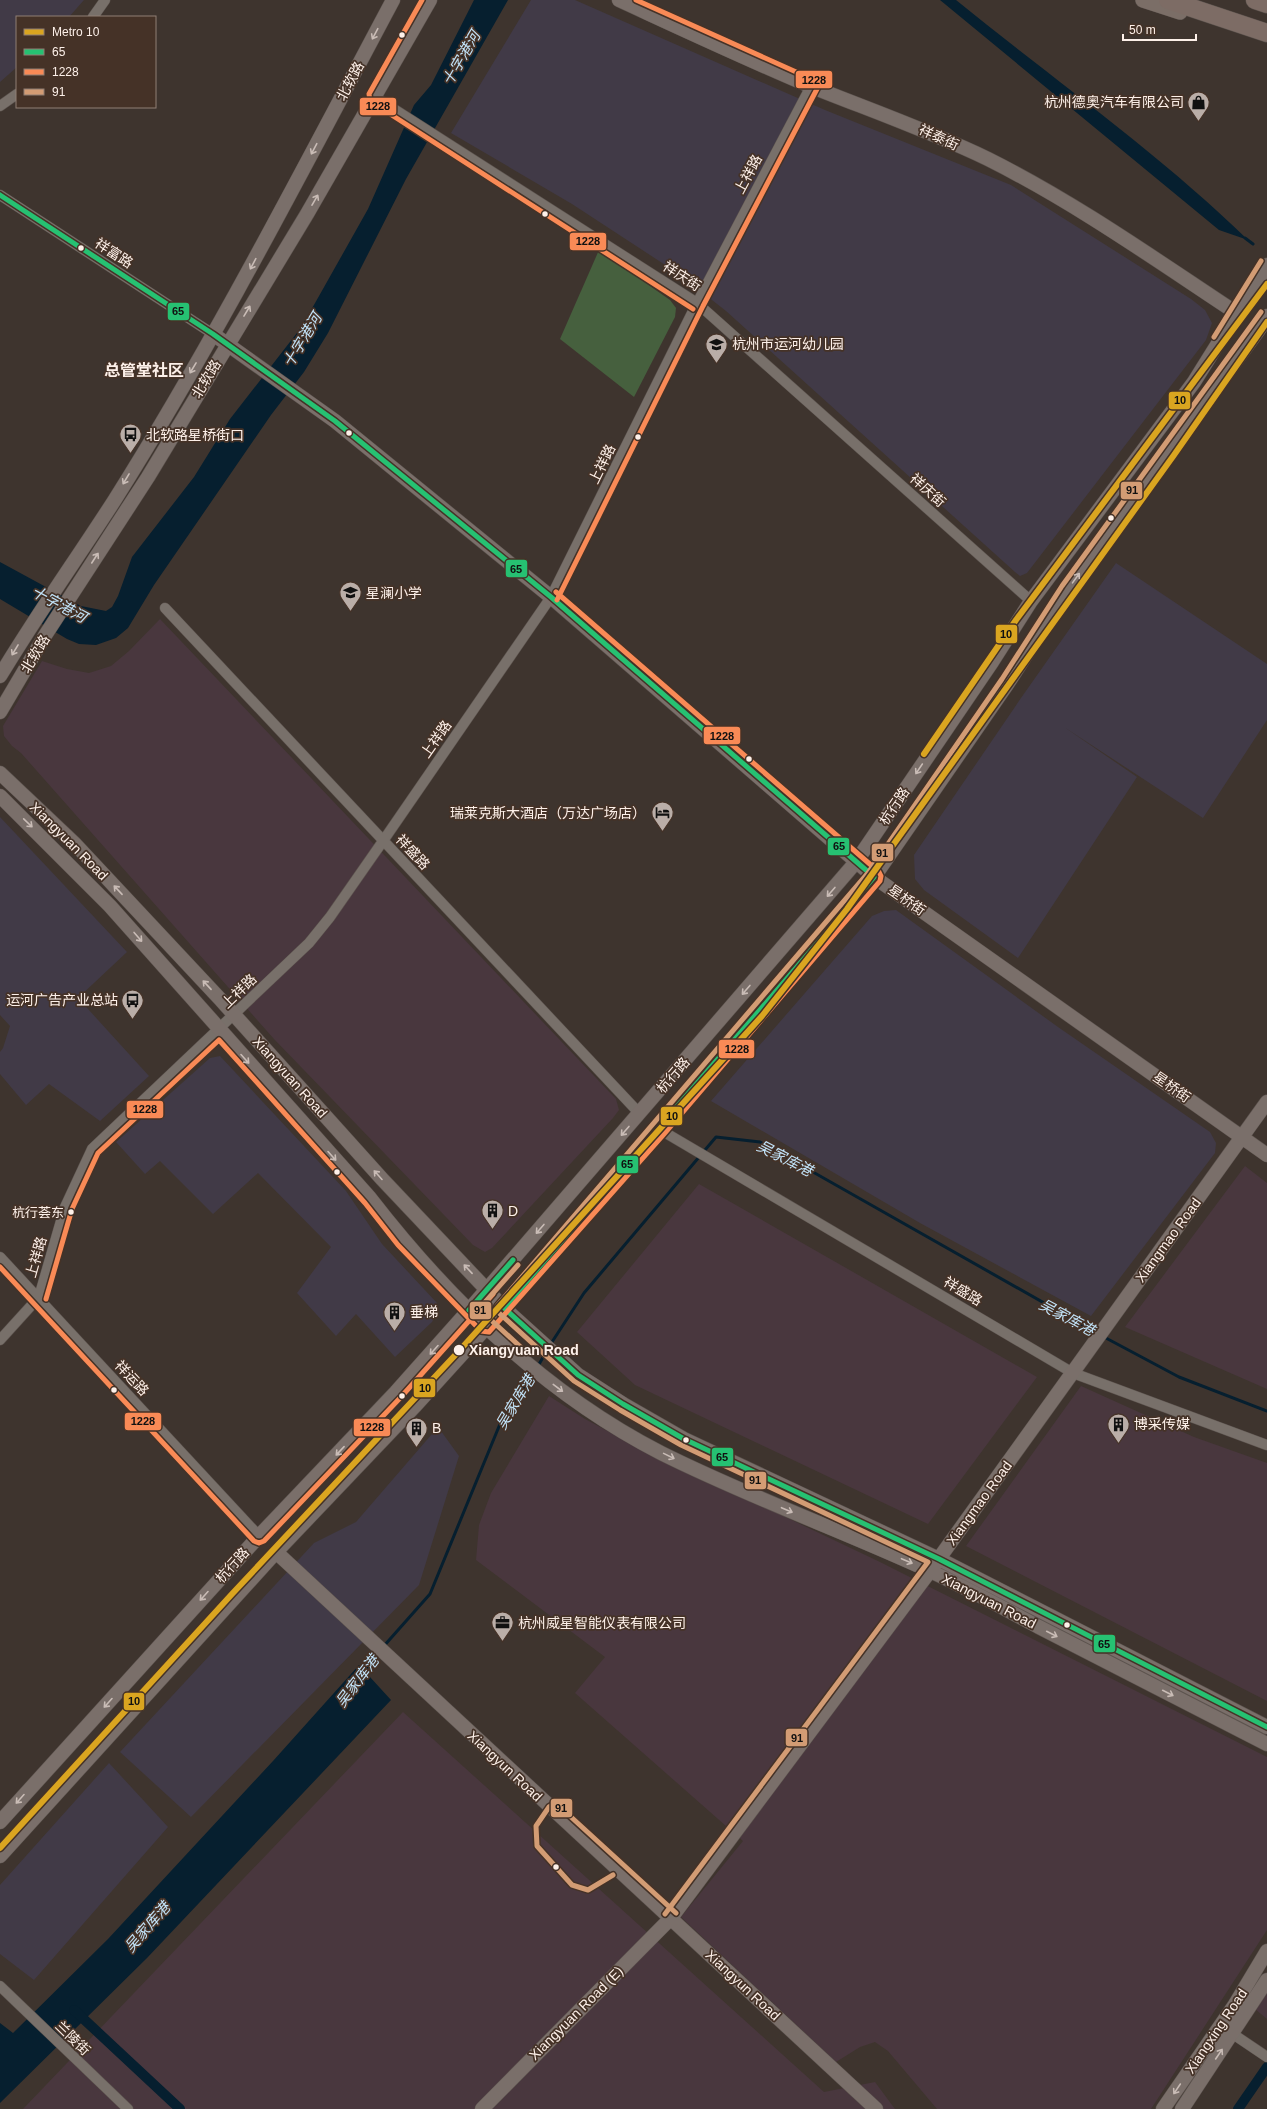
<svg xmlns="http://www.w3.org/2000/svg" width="1267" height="2109" viewBox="0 0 1267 2109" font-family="Arial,'Noto Sans SC',sans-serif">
  <rect width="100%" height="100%" fill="#3e342e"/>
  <!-- commercial -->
  <path fill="#413a47" d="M0,0H84L69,17H17V67L0,82Z
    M531,0H575L825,110L1011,185L1191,299L1205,310L1212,323L1206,340L1027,573L1020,576L1015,572L726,311L679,274L572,204L451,133Z
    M1116,563L1267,664V720L1203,818L1064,727L1137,777L1018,958L924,890L915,879L914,855L1021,698Z
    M0,817L127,952L78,998L149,1076L100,1121L49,1084L26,1105L0,1074V1052L3,1048L10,1026L0,1015Z
    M896,910L1058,1027L1210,1132L1216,1143L1215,1153L1091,1316L920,1223L711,1101L872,916L884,911Z
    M220,1056L346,1191L382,1244L437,1303L436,1314L432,1322L395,1357L356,1314L336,1336L297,1293L331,1247L258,1173L213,1214L160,1161L145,1174L116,1142L210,1058Z
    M438,1427L459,1456L419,1585L191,1817L120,1752L314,1543L356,1522Z
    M109,1763L168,1827L34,1980L0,1954V1885Z"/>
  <!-- industrial -->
  <path fill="#49373e" d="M160,619L616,1099L619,1110L613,1118L492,1248L485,1252L473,1245L274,1039L21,753L12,746L4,736L3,726L42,661L67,669L89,673L111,666L129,651Z
    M1245,1166L1267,1183V1389L1125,1327Z
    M699,1184L1037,1377L928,1524L635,1385L577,1332Z
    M1081,1386L1194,1437L1267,1463V1701L966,1546Z
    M549,1396L585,1419L632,1444L880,1562L1267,1757V1930L1151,2109H937L888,2051L875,2042L860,2047L836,2062L681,1917L743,1841L575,1693L605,1657L476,1560L479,1525L491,1493Z
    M403,1712L824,2092L875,2082L895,2109H23Z
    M1267,1990V2019L1255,2009Z"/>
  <!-- green -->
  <path fill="#46603e" d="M599,250L670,300L676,308L675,317L634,397L560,339Z"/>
  <!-- water -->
  <path fill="#061f2f" d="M474,0H508L406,179L328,333L304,372L271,415L154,585L128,628L116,638L96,645L79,644L67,639L0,599V562L81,606L106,611L112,607L118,596L132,557L194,477L230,419L300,329L310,312L368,209L414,105L431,85Z
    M940,0H956C1053,79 1158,152 1248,240L1219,230Z
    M359,1665L391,1700L147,1958L0,2103V2023L13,2033L108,1939L273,1761Z"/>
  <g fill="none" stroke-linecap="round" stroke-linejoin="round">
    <!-- stream -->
    <path stroke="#061f2f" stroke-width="3" d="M1245,238L1253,244
      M1104,1337L1179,1377L1267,1411
      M550,1345L584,1293L716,1137L760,1142L1097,1333
      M538,1366L546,1352
      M383,1647L430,1594L500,1424L532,1374
      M362,1674L378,1653"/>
    <!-- canal -->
    <path stroke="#061f2f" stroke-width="10" d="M74,2010L180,2109
      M1238,2109L1267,2067"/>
    <defs>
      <path id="street" d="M93,17L105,0
        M375,97L697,303L1031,601
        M0,106L17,94
        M0,195L213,334
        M165,608L640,1114
        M659,1129L1073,1373L1267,1445
        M0,1257L259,1536
        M0,1340L39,1297L65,1207L92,1149L309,943L330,917L383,841L551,597L697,303L811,86
        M0,1986L128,2109
        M1227,2030L1267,2057"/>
      <path id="secondary" d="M619,0C682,29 746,59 810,86C870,110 930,131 988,159C1076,203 1156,260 1238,314
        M213,334L335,421L551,597L874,877L1267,1155
        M0,676C36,616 76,560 114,501C216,339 303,169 393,0
        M0,712L46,634L148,477L307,214L430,0
        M0,773L75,844L220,999L382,1179L504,1308L578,1375L623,1404L684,1439L939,1559L1267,1727
        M0,796L110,906L370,1198C449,1300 546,1394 661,1453C749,1497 841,1530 930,1571C967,1588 1003,1608 1039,1627C1115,1666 1191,1705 1267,1744
        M276,1552L876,2109
        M0,1822L259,1536L396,1392L469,1310L856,862L992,662L1031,601L1194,382L1267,265
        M0,1856L276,1552L415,1406L504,1308L874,877L1008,683L1068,590L1260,328L1267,316
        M482,2109L671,1918L930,1571L1267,1102
        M1163,2109L1234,2006L1267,1951
        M1182,2109L1267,1980"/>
      <path id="primary" d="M1143,0L1180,12"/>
      <path id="highway" d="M1168,0L1267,33
        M1255,0L1267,4"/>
    </defs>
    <!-- street casing -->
    <use href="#street" stroke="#5c534e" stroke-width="11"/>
    <!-- secondary casing -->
    <use href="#secondary" stroke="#5c534e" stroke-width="15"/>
    <!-- primary casing -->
    <use href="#primary" stroke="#5c534e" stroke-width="16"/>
    <!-- highway casing -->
    <use href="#highway" stroke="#5c534e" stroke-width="19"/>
    <!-- street -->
    <use href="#street" stroke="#78706a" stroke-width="10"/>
    <!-- secondary -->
    <use href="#secondary" stroke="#7a6f6a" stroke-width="14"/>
    <!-- primary -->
    <use href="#primary" stroke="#7b6e67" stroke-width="15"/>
    <!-- highway -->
    <use href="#highway" stroke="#7d6c65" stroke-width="18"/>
    <defs>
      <path id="bus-1" d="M0,195L213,334L335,421L551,597L874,877L504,1308L578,1375L623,1404L684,1439L939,1559L1267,1727
        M469,1310L513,1260"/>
      <path id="bus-2" d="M422,0L369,94L370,101L693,309
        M557,600L703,306L818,87L814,80L636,0
        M0,1267L254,1541L259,1543L264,1541L401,1397L493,1294
        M46,1299L72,1209L98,1153L219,1040L365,1203L398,1245L481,1331L489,1332L664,1134L880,881L881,876L879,872L556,592"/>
      <path id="bus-3" d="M1214,337L1261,261
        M518,1265L479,1309L525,1351
        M613,1875L588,1890L572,1885L537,1846L536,1826L549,1807L554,1804L559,1806L676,1913
        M665,1914L928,1562L681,1445L620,1410L574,1381L499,1313L497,1306L868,873L1002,679L1062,586L1261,312"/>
    </defs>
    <!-- bus-1 casing -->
    <use href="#bus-1" stroke="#453227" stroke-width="8"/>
    <!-- bus-2 casing -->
    <use href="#bus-2" stroke="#453227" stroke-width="8"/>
    <!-- bus-3 casing -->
    <use href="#bus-3" stroke="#453227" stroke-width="8"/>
    <!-- bus-1 -->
    <use href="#bus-1" stroke="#26c172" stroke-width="5"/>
    <!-- bus-2 -->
    <use href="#bus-2" stroke="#f98a56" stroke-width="5"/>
    <!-- bus-3 -->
    <use href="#bus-3" stroke="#d39c74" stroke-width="5"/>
    <defs>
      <path id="metro-1" d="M924,754L1016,620L1267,284
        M0,1848L232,1594L459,1351L762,1016L847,909L1174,455L1267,322"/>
    </defs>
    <!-- metro-1 casing -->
    <use href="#metro-1" stroke="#453227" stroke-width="9"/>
    <!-- metro-1 -->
    <use href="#metro-1" stroke="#daa520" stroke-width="6"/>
  </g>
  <!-- one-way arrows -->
  <defs><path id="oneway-shaft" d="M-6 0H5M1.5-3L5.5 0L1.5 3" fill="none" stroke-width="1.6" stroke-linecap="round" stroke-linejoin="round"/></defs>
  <g stroke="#c9bcb6">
    <use href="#oneway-shaft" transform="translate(375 34) rotate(118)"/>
    <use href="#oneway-shaft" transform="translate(314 149) rotate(118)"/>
    <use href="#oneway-shaft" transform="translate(315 200) rotate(-60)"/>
    <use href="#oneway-shaft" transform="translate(253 264) rotate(118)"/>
    <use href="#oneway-shaft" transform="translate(247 311) rotate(-59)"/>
    <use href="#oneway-shaft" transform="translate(193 368) rotate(121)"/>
    <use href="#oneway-shaft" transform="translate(126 479) rotate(121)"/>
    <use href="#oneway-shaft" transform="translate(95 558) rotate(-57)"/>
    <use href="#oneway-shaft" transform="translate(1076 578) rotate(-54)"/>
    <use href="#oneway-shaft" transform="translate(15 650) rotate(121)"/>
    <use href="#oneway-shaft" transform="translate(919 769) rotate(124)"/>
    <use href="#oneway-shaft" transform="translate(28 823) rotate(44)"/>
    <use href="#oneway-shaft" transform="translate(118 890) rotate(-133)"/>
    <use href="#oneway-shaft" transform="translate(831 892) rotate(131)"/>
    <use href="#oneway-shaft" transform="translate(138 937) rotate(49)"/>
    <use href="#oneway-shaft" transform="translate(207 985) rotate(-133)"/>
    <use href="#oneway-shaft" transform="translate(746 990) rotate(131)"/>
    <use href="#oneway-shaft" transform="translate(245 1059) rotate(48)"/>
    <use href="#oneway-shaft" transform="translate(625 1131) rotate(131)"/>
    <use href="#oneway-shaft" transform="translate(332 1156) rotate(48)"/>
    <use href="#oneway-shaft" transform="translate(378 1175) rotate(-132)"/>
    <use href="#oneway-shaft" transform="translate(540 1229) rotate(131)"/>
    <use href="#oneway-shaft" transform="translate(468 1269) rotate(-133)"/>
    <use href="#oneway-shaft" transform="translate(434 1350) rotate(132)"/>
    <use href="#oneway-shaft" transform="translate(558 1388) rotate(37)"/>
    <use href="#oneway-shaft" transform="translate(340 1451) rotate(133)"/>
    <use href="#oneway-shaft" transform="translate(669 1456) rotate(26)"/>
    <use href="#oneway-shaft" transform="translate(787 1510) rotate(23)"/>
    <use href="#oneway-shaft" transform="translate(907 1561) rotate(23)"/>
    <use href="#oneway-shaft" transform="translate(204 1596) rotate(132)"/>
    <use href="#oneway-shaft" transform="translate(1052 1634) rotate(27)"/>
    <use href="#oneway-shaft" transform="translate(1168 1693) rotate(27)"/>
    <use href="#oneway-shaft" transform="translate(108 1703) rotate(132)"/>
    <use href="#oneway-shaft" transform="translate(20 1799) rotate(132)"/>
    <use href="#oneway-shaft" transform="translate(1219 2054) rotate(-56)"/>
    <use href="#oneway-shaft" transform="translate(1177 2089) rotate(124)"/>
  </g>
  <!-- icons -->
  <defs>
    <symbol id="shop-pin" viewBox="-11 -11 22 30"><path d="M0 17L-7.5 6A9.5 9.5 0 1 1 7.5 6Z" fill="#baaea8" stroke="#453227"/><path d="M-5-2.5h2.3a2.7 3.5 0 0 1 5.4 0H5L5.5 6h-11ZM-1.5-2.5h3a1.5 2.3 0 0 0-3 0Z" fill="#111"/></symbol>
    <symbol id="school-pin" viewBox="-11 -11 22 30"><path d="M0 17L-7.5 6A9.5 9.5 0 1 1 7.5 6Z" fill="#baaea8" stroke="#453227"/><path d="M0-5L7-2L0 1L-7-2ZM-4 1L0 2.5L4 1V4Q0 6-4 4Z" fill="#111"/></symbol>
    <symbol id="bus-pin" viewBox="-11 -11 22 30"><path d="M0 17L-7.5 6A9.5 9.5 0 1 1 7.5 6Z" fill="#baaea8" stroke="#453227"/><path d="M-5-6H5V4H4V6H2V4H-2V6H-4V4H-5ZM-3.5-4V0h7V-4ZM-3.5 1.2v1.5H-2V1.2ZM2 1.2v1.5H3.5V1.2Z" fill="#111"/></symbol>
    <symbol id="hotel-pin" viewBox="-11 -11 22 30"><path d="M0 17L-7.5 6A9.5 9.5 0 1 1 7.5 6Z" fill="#baaea8" stroke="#453227"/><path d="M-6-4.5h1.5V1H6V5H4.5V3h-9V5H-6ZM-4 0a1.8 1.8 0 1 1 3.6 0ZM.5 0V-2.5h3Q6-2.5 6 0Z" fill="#111"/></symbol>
    <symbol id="building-pin" viewBox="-11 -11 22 30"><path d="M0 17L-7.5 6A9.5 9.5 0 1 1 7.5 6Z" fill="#baaea8" stroke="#453227"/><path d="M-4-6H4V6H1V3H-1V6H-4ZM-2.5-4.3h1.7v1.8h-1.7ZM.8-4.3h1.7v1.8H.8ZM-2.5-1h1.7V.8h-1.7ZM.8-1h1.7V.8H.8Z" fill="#111"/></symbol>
    <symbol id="office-pin" viewBox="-11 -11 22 30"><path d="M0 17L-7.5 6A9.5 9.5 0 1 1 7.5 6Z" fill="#baaea8" stroke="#453227"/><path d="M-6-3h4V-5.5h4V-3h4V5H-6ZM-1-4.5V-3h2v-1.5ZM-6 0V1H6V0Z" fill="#111"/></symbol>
  </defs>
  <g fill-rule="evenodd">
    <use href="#shop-pin" x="1186" y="90" width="25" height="34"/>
    <use href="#school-pin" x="704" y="332" width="25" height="34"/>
    <use href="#bus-pin" x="118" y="422" width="25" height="34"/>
    <use href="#school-pin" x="338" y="580" width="25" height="34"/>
    <use href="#hotel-pin" x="650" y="800" width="25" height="34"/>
    <use href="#bus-pin" x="120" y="988" width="25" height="34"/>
    <use href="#building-pin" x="480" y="1198" width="25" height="34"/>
    <use href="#building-pin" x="382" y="1300" width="25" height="34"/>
    <use href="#building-pin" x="1106" y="1412" width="25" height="34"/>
    <use href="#building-pin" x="404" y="1416" width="25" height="34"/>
    <use href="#office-pin" x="490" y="1610" width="25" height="34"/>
  </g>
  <!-- markers -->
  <g fill="#fdf0e9" stroke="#453227" stroke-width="1.5">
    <circle cx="402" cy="35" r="3.5"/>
    <circle cx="545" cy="214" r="3.5"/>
    <circle cx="81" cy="248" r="3.5"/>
    <circle cx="349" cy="433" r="3.5"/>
    <circle cx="638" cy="437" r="3.5"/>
    <circle cx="1111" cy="518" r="3.5"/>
    <circle cx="749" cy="759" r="3.5"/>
    <circle cx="337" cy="1172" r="3.5"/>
    <circle cx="71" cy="1212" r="3.5"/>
    <circle cx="459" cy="1350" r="6"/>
    <circle cx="114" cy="1390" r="3.5"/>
    <circle cx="402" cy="1396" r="3.5"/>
    <circle cx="686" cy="1440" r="3.5"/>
    <circle cx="1067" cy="1625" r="3.5"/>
    <circle cx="556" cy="1867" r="3.5"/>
  </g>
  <g text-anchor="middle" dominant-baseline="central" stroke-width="3.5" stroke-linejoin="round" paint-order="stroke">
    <!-- bus labels -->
    <g font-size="13" fill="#fdf0e9" stroke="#453227" text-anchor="end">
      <text x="64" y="1212">杭行荟东</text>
    </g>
    <!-- street labels -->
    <g font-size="14" fill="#fdf0e9" stroke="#453227">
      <text transform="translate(350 81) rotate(-62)">北软路</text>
      <text transform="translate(939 137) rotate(25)">祥泰街</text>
      <text transform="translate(748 174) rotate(-62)">上祥路</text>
      <text transform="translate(114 253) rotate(33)">祥富路</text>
      <text transform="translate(682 276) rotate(33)">祥庆街</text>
      <text transform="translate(206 379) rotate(-59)">北软路</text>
      <text transform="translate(602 464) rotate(-64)">上祥路</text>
      <text transform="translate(928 490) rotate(42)">祥庆街</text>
      <text transform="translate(35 654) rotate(-59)">北软路</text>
      <text transform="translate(436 739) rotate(-55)">上祥路</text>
      <text transform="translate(894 806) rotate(-56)">杭行路</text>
      <text transform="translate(69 841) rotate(45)">Xiangyuan Road</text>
      <text transform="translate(413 852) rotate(47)">祥盛路</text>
      <text transform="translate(907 900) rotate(35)">星桥街</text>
      <text transform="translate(239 991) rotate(-44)">上祥路</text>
      <text transform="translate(673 1075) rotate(-49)">杭行路</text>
      <text transform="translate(290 1077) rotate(48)">Xiangyuan Road</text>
      <text transform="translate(1172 1087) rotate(35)">星桥街</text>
      <text transform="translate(1168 1240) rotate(-54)">Xiangmao Road</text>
      <text transform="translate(36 1257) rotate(-74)">上祥路</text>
      <text transform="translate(963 1291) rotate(31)">祥盛路</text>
      <text transform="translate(132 1378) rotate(47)">祥运路</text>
      <text transform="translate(979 1503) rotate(-54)">Xiangmao Road</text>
      <text transform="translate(232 1565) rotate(-48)">杭行路</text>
      <text transform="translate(989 1601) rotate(27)">Xiangyuan Road</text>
      <text transform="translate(505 1766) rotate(43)">Xiangyun Road</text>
      <text transform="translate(743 1985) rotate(43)">Xiangyun Road</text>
      <text transform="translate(576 2013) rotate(-45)">Xiangyuan Road (E)</text>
      <text transform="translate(1216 2031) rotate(-56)">Xiangxing Road</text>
      <text transform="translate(73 2038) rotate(44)">兰陵街</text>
    </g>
    <!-- poi labels -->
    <g font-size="14" fill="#fdf0e9" stroke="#453227" text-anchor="start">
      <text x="1184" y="102" text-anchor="end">杭州德奥汽车有限公司</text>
      <text x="732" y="344">杭州市运河幼儿园</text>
      <text x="146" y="435">北软路星桥街口</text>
      <text x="366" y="593">星澜小学</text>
      <text x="646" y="813" text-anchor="end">瑞莱克斯大酒店（万达广场店）</text>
      <text x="118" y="1000" text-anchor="end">运河广告产业总站</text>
      <text x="508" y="1211">D</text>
      <text x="410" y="1312">垂梯</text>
      <text x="1134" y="1424">博采传媒</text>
      <text x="432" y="1428">B</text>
      <text x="518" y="1623">杭州威星智能仪表有限公司</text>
    </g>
    <!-- stop labels -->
    <g font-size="14" font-weight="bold" fill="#fdf0e9" stroke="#453227" text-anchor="start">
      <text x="469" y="1350">Xiangyuan Road</text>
    </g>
    <!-- water labels -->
    <g font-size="15" font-style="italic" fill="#c2e4fa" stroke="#453227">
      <text transform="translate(461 58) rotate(-60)">十字港河</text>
      <text transform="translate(302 340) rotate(-59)">十字港河</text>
      <text transform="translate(59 604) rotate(28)">十字港河</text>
      <text transform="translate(785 1158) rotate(27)">吴家库港</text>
      <text transform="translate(1067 1317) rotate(28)">吴家库港</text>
      <text transform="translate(515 1402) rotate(-59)">吴家库港</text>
      <text transform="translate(357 1681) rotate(-53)">吴家库港</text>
      <text transform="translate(147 1927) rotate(-49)">吴家库港</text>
    </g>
    <!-- quarter labels -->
    <g font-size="16" font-weight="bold" fill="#fdf0e9" stroke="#453227">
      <text x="144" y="370">总管堂社区</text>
    </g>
  </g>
  <g stroke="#453227" stroke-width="1.5">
    <rect x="795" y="70" width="38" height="19" rx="4" fill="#f98a56"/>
    <rect x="359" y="97" width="38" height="19" rx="4" fill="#f98a56"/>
    <rect x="569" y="232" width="38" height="19" rx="4" fill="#f98a56"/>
    <rect x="167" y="302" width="23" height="19" rx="4" fill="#26c172"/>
    <rect x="1168" y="391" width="23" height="19" rx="4" fill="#daa520"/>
    <rect x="1120" y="481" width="23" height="19" rx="4" fill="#d39c74"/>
    <rect x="505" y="559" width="23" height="19" rx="4" fill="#26c172"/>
    <rect x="995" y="624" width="23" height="20" rx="4" fill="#daa520"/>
    <rect x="703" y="726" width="38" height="19" rx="4" fill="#f98a56"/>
    <rect x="827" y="837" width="23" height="19" rx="4" fill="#26c172"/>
    <rect x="871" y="843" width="23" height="19" rx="4" fill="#d39c74"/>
    <rect x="718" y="1039" width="37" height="20" rx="4" fill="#f98a56"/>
    <rect x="126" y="1100" width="38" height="19" rx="4" fill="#f98a56"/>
    <rect x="660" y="1106" width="23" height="20" rx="4" fill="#daa520"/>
    <rect x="616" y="1155" width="23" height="19" rx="4" fill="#26c172"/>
    <rect x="469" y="1301" width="23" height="19" rx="4" fill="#d39c74"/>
    <rect x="413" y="1378" width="23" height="20" rx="4" fill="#daa520"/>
    <rect x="124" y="1412" width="38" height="19" rx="4" fill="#f98a56"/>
    <rect x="353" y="1418" width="38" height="19" rx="4" fill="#f98a56"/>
    <rect x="711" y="1447" width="23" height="20" rx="4" fill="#26c172"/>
    <rect x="744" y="1471" width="23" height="19" rx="4" fill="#d39c74"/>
    <rect x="1093" y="1634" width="23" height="19" rx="4" fill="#26c172"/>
    <rect x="123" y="1692" width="22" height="19" rx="4" fill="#daa520"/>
    <rect x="785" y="1728" width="23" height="19" rx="4" fill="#d39c74"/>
    <rect x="550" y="1798" width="23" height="20" rx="4" fill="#d39c74"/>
  </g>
  <g font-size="11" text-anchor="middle" font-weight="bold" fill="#111">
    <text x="814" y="84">1228</text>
    <text x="378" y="110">1228</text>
    <text x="588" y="245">1228</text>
    <text x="178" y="315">65</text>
    <text x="1180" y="404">10</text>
    <text x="1132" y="494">91</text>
    <text x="516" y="573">65</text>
    <text x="1006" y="638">10</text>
    <text x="722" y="740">1228</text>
    <text x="839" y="850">65</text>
    <text x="882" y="857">91</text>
    <text x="737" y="1053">1228</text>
    <text x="145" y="1113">1228</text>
    <text x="672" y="1120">10</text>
    <text x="627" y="1168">65</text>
    <text x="480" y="1314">91</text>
    <text x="425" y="1392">10</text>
    <text x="143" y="1425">1228</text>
    <text x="372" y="1431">1228</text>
    <text x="722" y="1461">65</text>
    <text x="755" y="1484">91</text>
    <text x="1104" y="1648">65</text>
    <text x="134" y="1705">10</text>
    <text x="797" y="1742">91</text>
    <text x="561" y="1812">91</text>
  </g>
  <!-- legend -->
  <rect x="16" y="16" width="140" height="92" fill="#453227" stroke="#8f7e75"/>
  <rect x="24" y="29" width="20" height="6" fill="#daa520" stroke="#8f7e75"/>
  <text x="52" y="36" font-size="12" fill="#fdf0e9">Metro 10</text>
  <rect x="24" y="49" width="20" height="6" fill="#26c172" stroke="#8f7e75"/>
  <text x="52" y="56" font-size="12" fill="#fdf0e9">65</text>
  <rect x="24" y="69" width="20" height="6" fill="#f98a56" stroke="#8f7e75"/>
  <text x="52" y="76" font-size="12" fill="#fdf0e9">1228</text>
  <rect x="24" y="89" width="20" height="6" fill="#d39c74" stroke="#8f7e75"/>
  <text x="52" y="96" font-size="12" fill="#fdf0e9">91</text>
  <!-- scale -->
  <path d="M1123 34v6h73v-6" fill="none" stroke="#fdf0e9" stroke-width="2"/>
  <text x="1129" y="34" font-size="12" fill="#fdf0e9" stroke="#453227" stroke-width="3" paint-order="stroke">50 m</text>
</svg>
